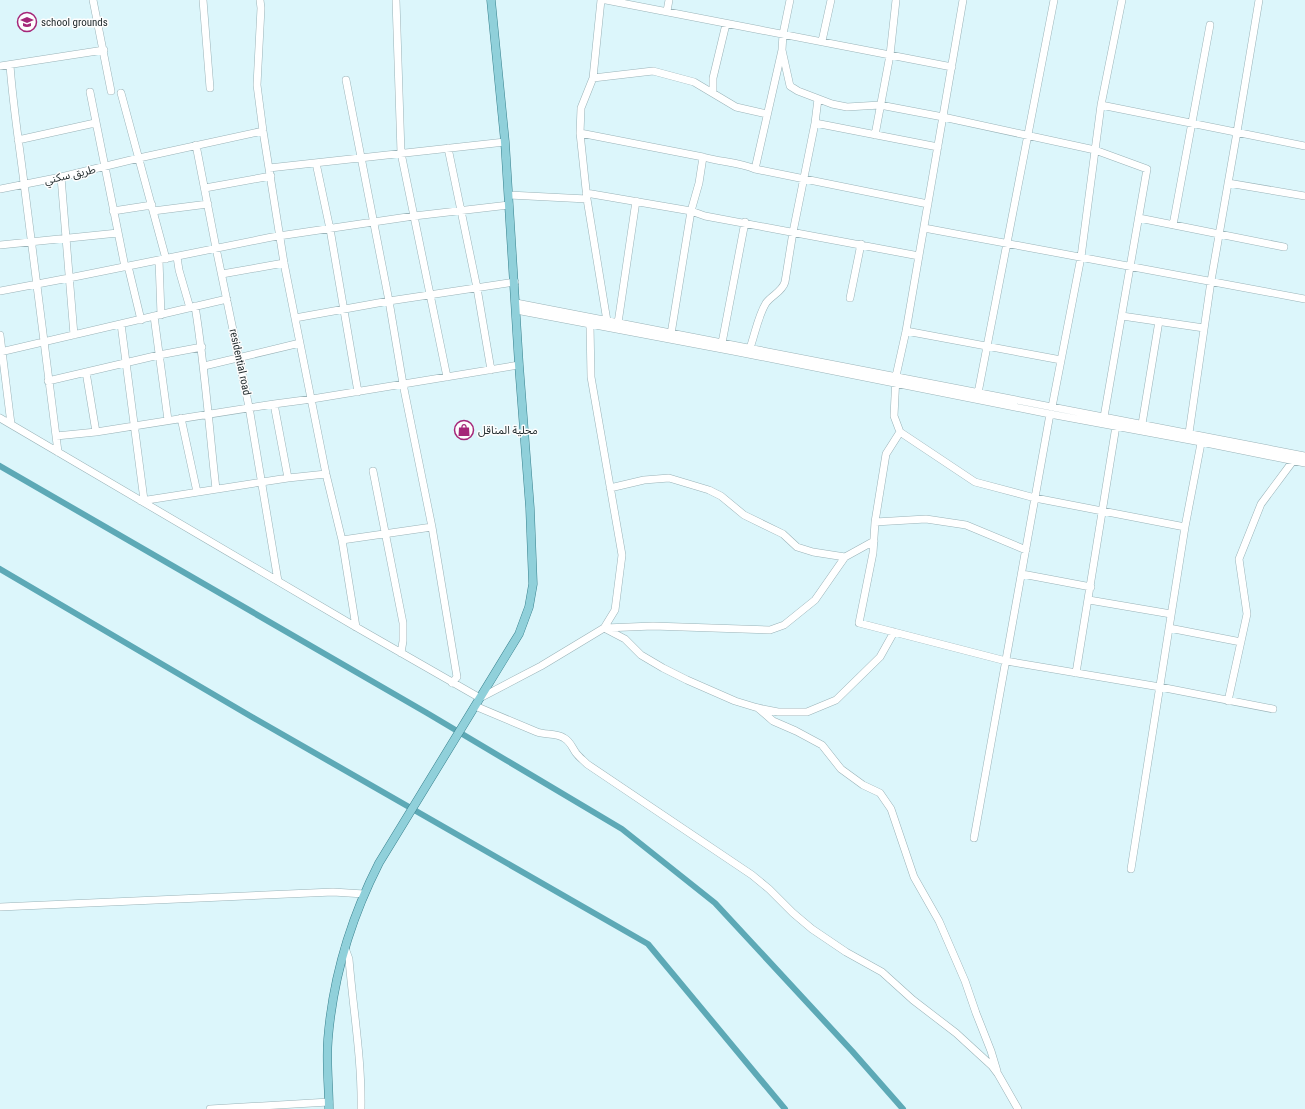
<svg xmlns="http://www.w3.org/2000/svg" width="1305" height="1109" viewBox="0 0 1305 1109" font-family="'Roboto Condensed','Noto Sans Arabic',sans-serif">
  <rect width="100%" height="100%" fill="#dcf6fb"/>
  <g fill="none" stroke-linecap="round" stroke-linejoin="round">
    <!-- canal -->
    <path stroke="#5da9b6" stroke-width="6" d="M0,466L427,713L622,829L715,903L852,1051L903,1109
      M0,569L252,717L648,944L785,1109"/>
    <defs>
      <path id="minor" d="M93,0L111,91
        M203,0L210,88
        M260,0L261,8L257,85L263,131L284,263L326,474L342,540L356,627
        M396,0L401,153L447,377
        M601,0L593,78L581,108L580,133L587,199L607,321
        M606,0L952,67
        M963,0L906,331L896,376L894,416L900,432L886,454L875,522L873,553L859,623L1006,661L1160,687L1273,709
        M667,11L669,0
        M822,41L831,0
        M782,50L790,86L798,91L832,104L847,107L880,105L943,117L1095,150L1147,169L1104,417
        M10,65C13,107 20,149 25,191C35,273 45,355 56,436
        M0,66L104,50
        M593,78L653,71L694,82L736,107L767,114
        M346,80L389,301L403,384L432,527L457,677L452,683
        M90,92L125,267
        M713,92V78L726,24
        M121,93L166,259
        M1101,105L1305,146
        M815,123L938,147
        M580,133L703,157C720,162 739,162 755,169L928,204
        M875,135L890,55L896,0
        M18,140L95,123
        M196,145L216,248L249,407L278,581
        M448,148L477,288L491,370
        M316,163L330,229L358,392
        M269,168L505,142
        M755,169L782,50L783,34L790,0
        M61,177L74,335
        M1228,183L1305,196
        M205,188L271,176
        M0,189L61,177L139,158L263,131
        M586,193L691,211L705,216L919,256
        M509,195L587,199
        M113,211L152,205
        M153,211L208,204
        M1139,218L1284,247
        M1173,225L1210,25
        M924,228L1305,299
        M0,245L118,233
        M177,257L179,270L190,308
        M159,260L161,315
        M128,266L141,320
        M222,274L284,263
        M0,291L69,278L272,237L414,216L509,205
        M850,298L861,244
        M516,303L1305,456
        M195,306C205,367 209,428 216,489
        M516,310L733,351L1050,414L1201,442L1305,463
        M154,316L168,420
        M1122,316L1204,328
        M295,318L389,301L515,282
        M618,323L636,201
        M121,324L144,500
        M906,331L1061,360
        M671,334L691,211L699,183L703,157
        M0,335L11,424
        M722,343L745,222
        M750,348C755,334 758,316 766,303C772,295 782,292 785,282L793,232L815,123L818,99
        M0,352L227,299
        M204,366L300,343
        M86,372L96,432
        M48,381L159,355L202,347
        M978,393L1054,0
        M1052,407L1081,257L1101,105L1122,0
        M0,418L356,627L480,698L541,666L604,628L615,610L622,555L591,377L590,325
        M181,418L197,492
        M1142,424L1159,321
        M900,432L975,482L1035,498L1185,527
        M1189,433L1211,281L1237,132L1259,0
        M58,452L56,436L96,432L274,404L312,399L519,365
        M373,471L403,623V641L401,653
        M288,478L326,474
        M610,488L644,480L669,478L709,490L721,496L744,515L783,534L797,547L813,552L845,557
        M141,501L288,478L274,404
        M875,522L926,519L966,525L1026,550
        M342,540L432,527
        M1022,574L1091,587
        M1089,600L1171,614
        M604,628L625,639L641,655L663,668L687,680L735,701L758,708L778,712H807L836,700L880,657L894,632
        M605,628L653,626L770,630L784,625L815,600L845,557L874,541
        M1169,628L1241,642
        M1076,673L1116,426
        M1228,701L1247,614L1239,559L1261,504L1293,461
        M475,706L537,732C545,735 557,733 564,738C570,741 572,747 576,753C579,757 583,760 587,764L752,875L769,889L793,913L812,929L846,952L882,972L913,1000L956,1033L992,1066L998,1074L1018,1109
        M758,708L773,721L796,731L822,745L841,769L863,785L880,793L891,809L914,877L939,921L965,981L976,1013L991,1051L997,1071
        M974,838L1050,414
        M1131,869L1185,527L1202,438
        M0,907L333,892L364,894
        M345,948L349,959C353,1009 362,1059 361,1109
        M210,1109L329,1102"/>
      <path id="major" d="M329,1109C329,1086 326,1062 328,1039C333,977 351,918 379,863L519,634L529,607L533,584L530,508L519,365L505,142L491,0"/>
    </defs>
    <!-- minor casing -->
    <use href="#minor" stroke="#9ab3b8" stroke-width="8"/>
    <!-- major casing -->
    <use href="#major" stroke="#38818d" stroke-width="9"/>
    <!-- minor -->
    <use href="#minor" stroke="#fff" stroke-width="7"/>
    <!-- major -->
    <use href="#major" stroke="#90d0da" stroke-width="8"/>
  </g>
  <!-- icons -->
  <defs>
    <symbol id="school-ring" viewBox="-11 -11 22 22"><circle r="9.5" fill="#fdfdfd" stroke="#a52678" stroke-width="1.5"/><path d="M0-5L7-2L0 1L-7-2ZM-4 1L0 2.5L4 1V4Q0 6-4 4Z" fill="#a52678"/></symbol>
    <symbol id="shop-ring" viewBox="-11 -11 22 22"><circle r="9.5" fill="#fdfdfd" stroke="#a52678" stroke-width="1.5"/><path d="M-5-2.5h2.3a2.7 3.5 0 0 1 5.4 0H5L5.5 6h-11ZM-1.5-2.5h3a1.5 2.3 0 0 0-3 0Z" fill="#a52678"/></symbol>
  </defs>
  <g fill-rule="evenodd">
    <use href="#school-ring" x="16" y="11" width="22" height="22"/>
    <use href="#shop-ring" x="453" y="419" width="22" height="22"/>
  </g>
  <g text-anchor="middle" dominant-baseline="central" stroke-width="3" stroke-linejoin="round" paint-order="stroke">
    <!-- poi labels -->
    <g font-size="11" fill="#1f292b" stroke="#fdfdfd" text-anchor="start">
      <text x="41" y="22">school grounds</text>
      <text x="478" y="430">محلية المناقل</text>
    </g>
    <!-- street labels -->
    <g font-size="11" fill="#1f292b" stroke="#fdfdfd">
      <text transform="translate(70 175) rotate(-13)">طريق سكني</text>
      <text transform="translate(240 362) rotate(78)">residential road</text>
    </g>
  </g>
</svg>
